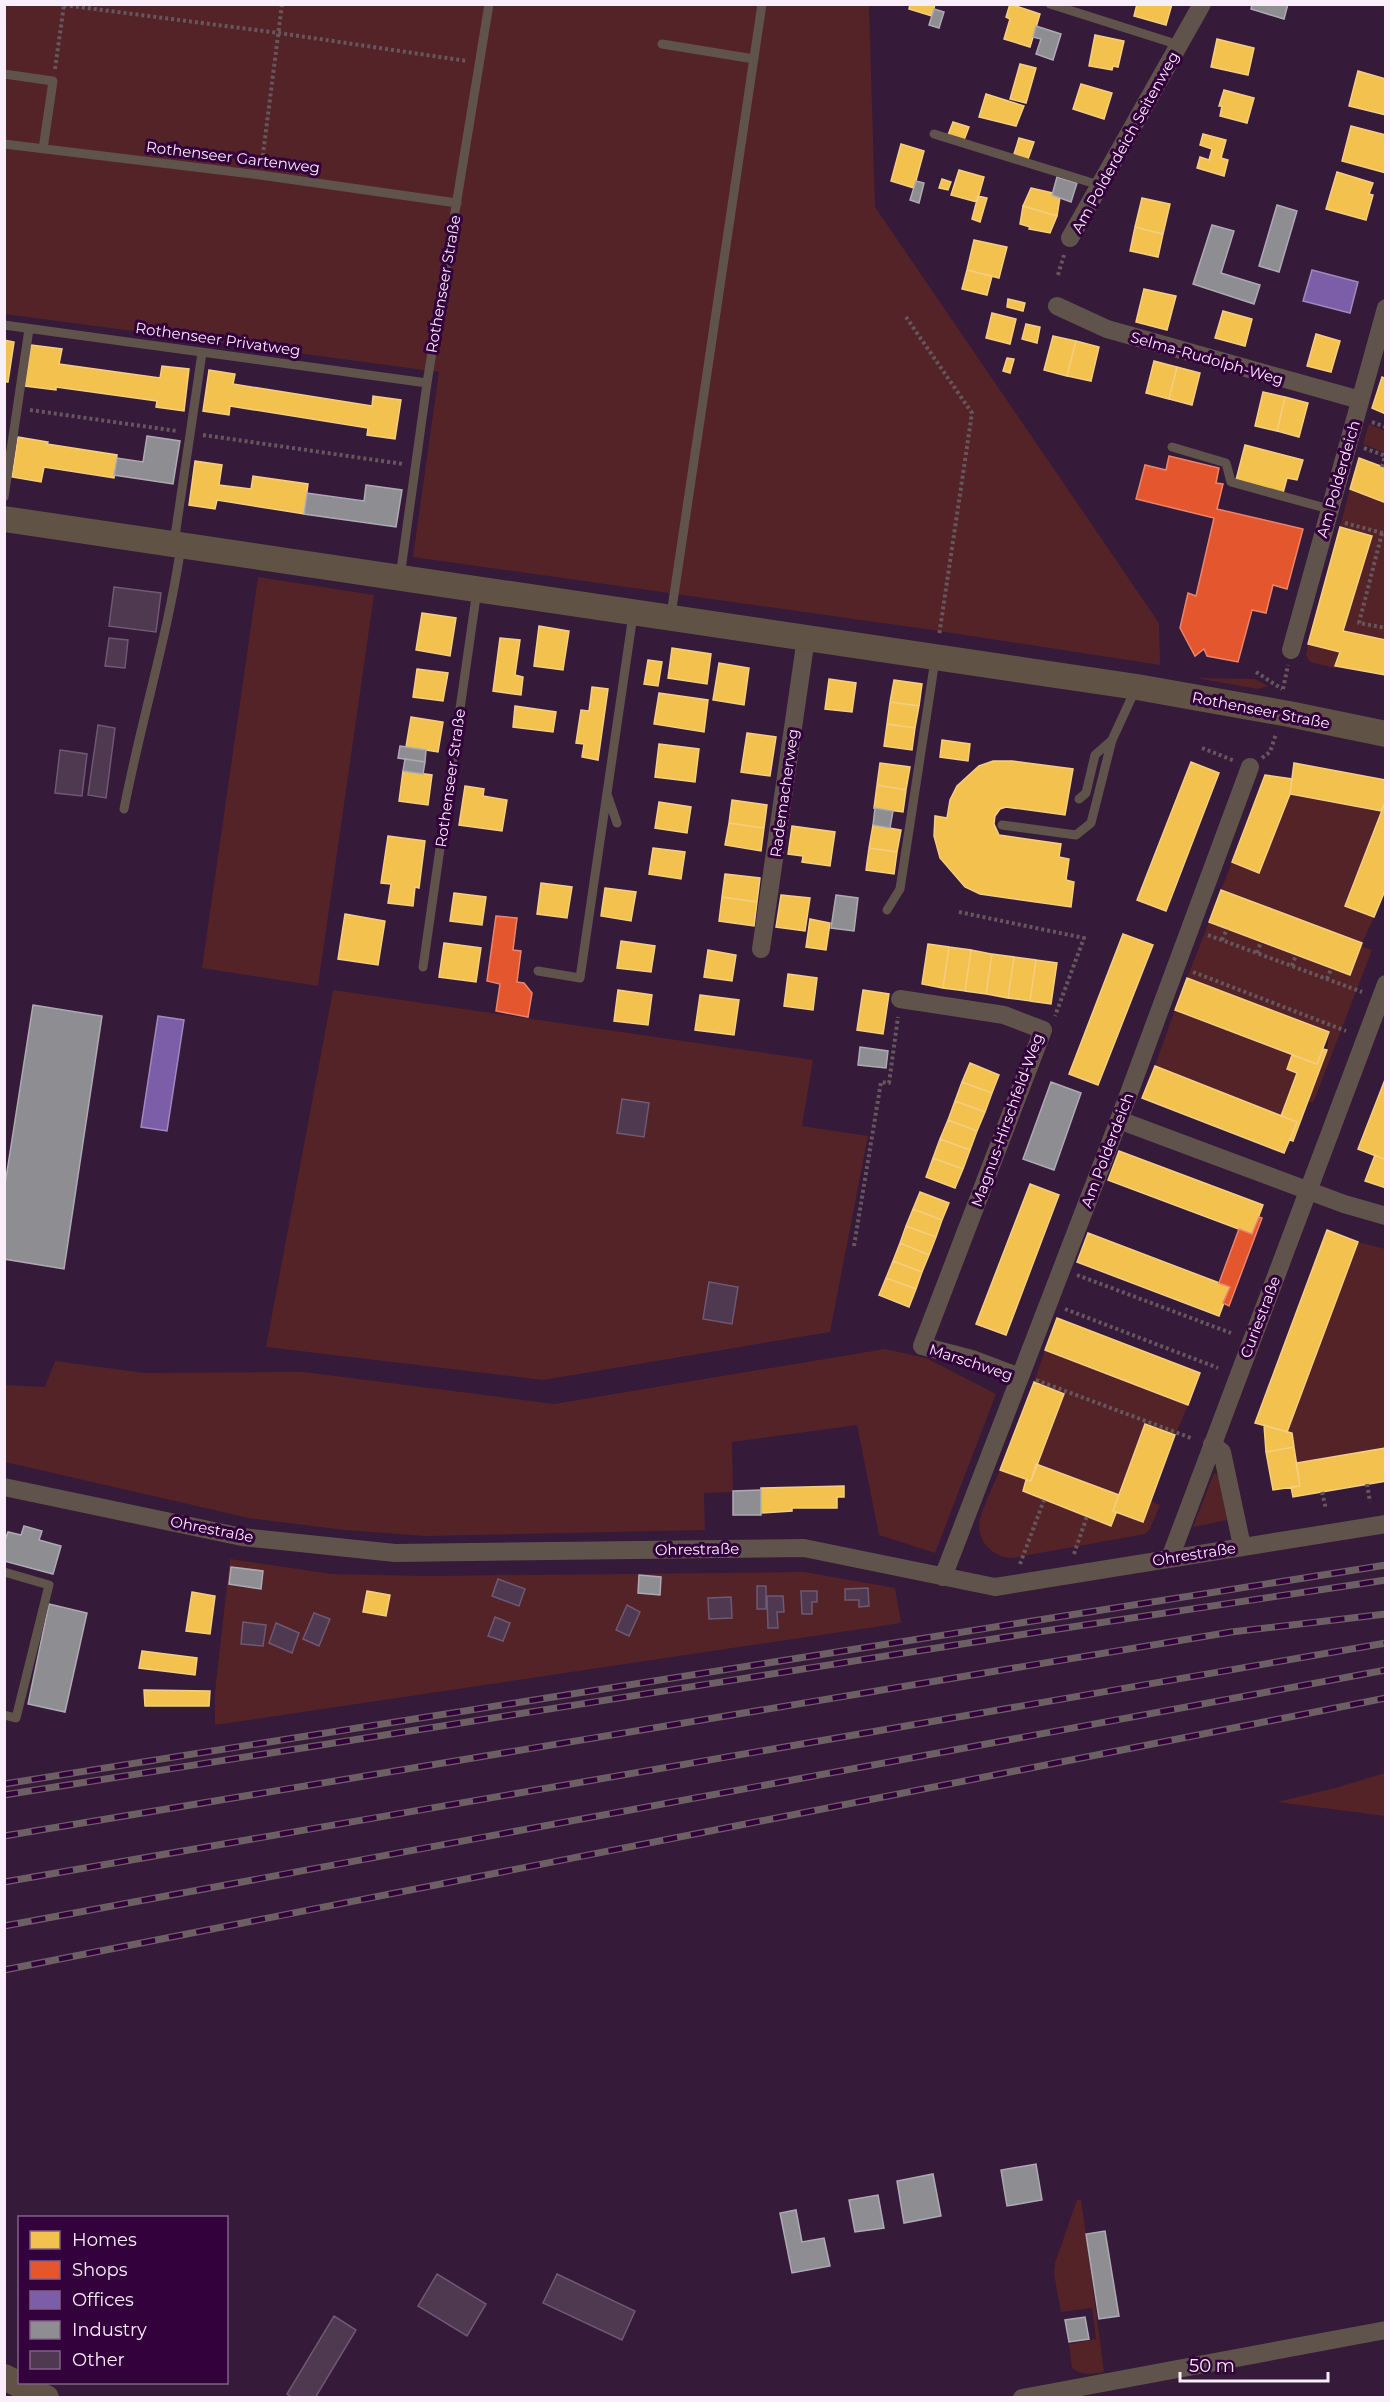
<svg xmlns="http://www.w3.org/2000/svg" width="1390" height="2402" viewBox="0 0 1390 2402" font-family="Montserrat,sans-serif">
  <rect width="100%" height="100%" fill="#351a39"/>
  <!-- green -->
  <path fill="#542327" d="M5,5H869L875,207L1159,623L1160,665L939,631L413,557L439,372L5,314Z
    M1369,424L1385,431V453L1363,444Z
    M1350,489L1385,503V640L1343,631L1372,536L1340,527Z
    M258,577L374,595L318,986L202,968Z
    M1308,644L1340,652L1335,668L1310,662L1306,655Z
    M1196,678L1255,679L1268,686L1258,689Z
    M1290,794L1381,811L1345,905L1374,917L1362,943L1221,890L1232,862L1259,872Z
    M1209,922L1349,975L1361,946L1372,950L1313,1103L1307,1100L1327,1050L1329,1032L1187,978Z
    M333,990L813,1060L802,1126L868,1136L830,1332L543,1380L266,1347Z
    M1175,1010L1292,1055L1287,1069L1297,1073L1281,1116L1155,1066Z
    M1358,1242L1385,1249V1448L1296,1463L1292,1433L1287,1432Z
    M885,1349L926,1358L996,1394L935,1553L879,1535L857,1425L732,1442L733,1492L704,1493L705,1530L425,1536L344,1530L249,1518L5,1462V1385L45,1387L55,1361L145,1373L304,1372L554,1404Z
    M1045,1350L1188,1405L1175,1436L1145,1424L1119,1495L1036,1464L1064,1394L1034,1382Z
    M1000,1470L1026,1480L1023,1492L1111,1525L1116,1513L1142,1522L1151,1501L1160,1505L1150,1529L1145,1534L1012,1558C993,1558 975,1540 980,1519C985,1502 993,1486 1000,1470Z
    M1214,1473L1219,1476L1227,1520L1193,1527Z
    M230,1559L332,1574L426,1576L804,1572L895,1588L901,1623L215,1725V1692Z
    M1385,1773V1816L1277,1802L1335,1788Z
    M1081,2199L1104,2372C1091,2374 1083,2376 1072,2368L1069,2344L1096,2339L1092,2308L1061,2312L1054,2274L1055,2263L1077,2200Z"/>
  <!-- homes -->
  <path fill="#f2c14e" stroke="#f4ce82" stroke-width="1.5" d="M910,4H935L932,16L909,9Z
    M1010,4L1040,14L1030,47L1004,39L1010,19L1006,17Z
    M1137,4H1172L1166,25L1134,16Z
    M1095,35L1124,41L1118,67L1113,66L1112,70L1089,66Z
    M1217,39L1254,48L1248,75L1211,67Z
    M1020,64L1036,68L1026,103L1010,99Z
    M1358,71L1386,79V115L1349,106Z
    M1081,84L1112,93L1104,119L1073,109Z
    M1224,90L1254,98L1247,123L1220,116L1222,106H1219Z
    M986,94L1024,106L1016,126L979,117Z
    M953,122L969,127L964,140L948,135Z
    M1351,126L1386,135V173L1342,161Z
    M1203,134L1226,140L1221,158L1228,160L1224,176L1197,168L1200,157L1209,160L1212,149L1200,145Z
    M1019,138L1034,142L1028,159L1014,154Z
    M901,144L924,151L914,188L891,181Z
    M959,170L984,177L977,202L951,195Z
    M1337,172L1373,183L1369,194L1373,195L1366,220L1326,209Z
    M942,179L951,182L948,190L939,188Z
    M1031,188L1053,193L1052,195L1060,197L1057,216L1023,206Z
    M978,196L987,198L980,222L972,219Z
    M1142,198L1170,204L1163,234L1135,227Z
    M1023,206L1057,216L1050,233L1029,229L1030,227L1020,224Z
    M1135,227L1163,234L1158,257L1130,251Z
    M974,240L1007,247L999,278L967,270Z
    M967,270L992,276L987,295L962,289Z
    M1144,289L1176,296L1167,330L1136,322Z
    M1008,299L1025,303L1023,311L1007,307Z
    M1223,311L1252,319L1245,346L1215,338Z
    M992,313L1016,319L1010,344L986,338Z
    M1026,324L1040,327L1037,343L1022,339Z
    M1316,334L1340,341L1331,372L1307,366Z
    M1053,336L1076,341L1067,376L1044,370Z
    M4,340L14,342L8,382H4Z
    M1076,341L1099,347L1091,381L1067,376Z
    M31,345L62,349L59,364L160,378L162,366L189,369L184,411L156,407L157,401L56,387V390L25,386Z
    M1007,358L1014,359L1010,373L1003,371Z
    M1154,361L1177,367L1169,399L1146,393Z
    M1177,367L1200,373L1192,405L1169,399Z
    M209,370L235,374L233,384L372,406L373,396L401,400L395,439L367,435L368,428L230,406L229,415L203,411Z
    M1382,377L1386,379V414L1372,408Z
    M1263,392L1285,397L1277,431L1255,426Z
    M1285,397L1308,403L1299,437L1277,431Z
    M18,437L48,442L47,444L117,455L114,478L44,467L41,482L12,477Z
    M1245,445L1303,460L1297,480L1287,478L1283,493L1236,480Z
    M1359,458L1386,468V503L1350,489Z
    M195,461L222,465L219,485L251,489L253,476L308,484L304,514L217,500L215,509L189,505Z
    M1340,527L1372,536L1343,631L1386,640V675L1335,666L1340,652L1308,644Z
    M422,613L456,618L450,656L416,650Z
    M539,626L569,631L563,670L534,666Z
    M500,638L520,640L515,675L523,677L521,695L493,691Z
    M672,648L711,654L707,684L668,678Z
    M648,660L662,662L658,686L644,684Z
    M719,663L749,668L744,705L713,700Z
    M417,669L448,673L443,701L413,697Z
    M829,679L856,683L852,712L825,709Z
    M894,680L922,684L919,706L890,702Z
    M592,687L608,689L598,760L582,757L584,744L576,743L581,710L589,711Z
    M659,693L708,700L704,732L654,724Z
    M890,702L919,706L915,728L887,724Z
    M515,706L556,712L553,732L513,727Z
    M411,717L443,722L438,752L406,747Z
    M887,724L915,728L912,750L884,746Z
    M747,733L776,737L770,776L741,772Z
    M942,740L970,744L968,761L940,757Z
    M659,744L699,749L695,782L655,777Z
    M993,761H1012L1073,769L1065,815L1006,807L1000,809L995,816L994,824L999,835L1061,844L1059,857L1069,859L1066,880L1074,882L1071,907L980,894L965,887L940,858L934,836L935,816L947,818L950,800L957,786L979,766Z
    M1191,762L1219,773L1166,911L1137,900Z
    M880,763L910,767L906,790L877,785Z
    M1294,763L1386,780V800L1381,811L1290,794Z
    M403,771L432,775L428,805L399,801Z
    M1265,775L1292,779L1290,794L1259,873L1232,862Z
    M877,785L906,790L903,812L874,808Z
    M465,786L484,789L483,796L507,800L502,831L459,825Z
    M732,800L767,805L764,828L729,823Z
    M1386,800V888L1374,917L1345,906Z
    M659,802L691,807L687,833L655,828Z
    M729,823L764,828L761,851L725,845Z
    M873,825L901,830L897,852L869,848Z
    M792,826L835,832L830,866L802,862L803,856L788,854Z
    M388,836L425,841L419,888L415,887L413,906L388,903L391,884L381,883Z
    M653,848L685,852L681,879L649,874Z
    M869,848L897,852L894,874L866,870Z
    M725,874L760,878L757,902L722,897Z
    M541,883L572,887L567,918L537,914Z
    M605,888L636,892L631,921L601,916Z
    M1221,890L1362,943L1350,975L1209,922Z
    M454,893L486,897L482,925L450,921Z
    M781,895L810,898L805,931L776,927Z
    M722,897L757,902L754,926L719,921Z
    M345,914L385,921L378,965L338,959Z
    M810,919L830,923L826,950L806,947Z
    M1123,934L1153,945L1098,1085L1069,1074Z
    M621,941L655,946L651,972L617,968Z
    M444,943L481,948L476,982L439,977Z
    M928,944L949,947L943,988L922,984Z
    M949,947L971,950L965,991L943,988Z
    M708,950L736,955L732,981L704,977Z
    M971,950L992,954L986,994L965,991Z
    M992,954L1014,957L1008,998L986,994Z
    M1014,957L1036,960L1030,1001L1008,998Z
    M1036,960L1057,963L1051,1004L1030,1001Z
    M788,974L817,978L813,1010L784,1006Z
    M1187,978L1329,1032L1317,1064L1175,1010Z
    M618,990L652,995L648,1025L614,1021Z
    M863,990L889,994L883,1034L857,1030Z
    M700,995L739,1000L734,1035L695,1030Z
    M1323,1049L1327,1050L1293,1141L1290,1140L1297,1122L1281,1116L1297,1073L1287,1069L1292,1055L1317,1064Z
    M970,1063L999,1075L992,1093L962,1082Z
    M1155,1066L1297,1122L1284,1153L1142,1098Z
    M1386,1077V1160L1358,1149Z
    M962,1082L992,1093L985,1112L955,1101Z
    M955,1101L985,1112L977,1131L948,1120Z
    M948,1120L977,1131L970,1150L940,1139Z
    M940,1139L970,1150L963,1169L933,1158Z
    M1119,1151L1263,1205L1252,1234L1108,1180Z
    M1375,1155L1386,1160V1188L1365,1181Z
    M933,1158L963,1169L955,1188L926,1177Z
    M1030,1184L1059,1195L1006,1335L976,1324Z
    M920,1192L949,1203L942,1220L913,1209Z
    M913,1209L942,1220L936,1237L906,1226Z
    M906,1226L936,1237L929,1255L900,1243Z
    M1327,1230L1358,1242L1287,1432L1255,1423Z
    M1088,1233L1230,1287L1219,1316L1077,1262Z
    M900,1243L929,1255L922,1272L893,1261Z
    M893,1261L922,1272L916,1289L886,1278Z
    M886,1278L916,1289L909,1307L879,1295Z
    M1057,1318L1200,1373L1188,1405L1045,1350Z
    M1034,1382L1064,1394L1031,1481L1000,1470Z
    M1145,1424L1175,1435L1143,1522L1113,1511Z
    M1264,1425L1292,1433L1294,1447L1266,1452Z
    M1294,1447L1300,1486L1273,1490L1266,1452Z
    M1386,1448V1481L1293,1497L1291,1487L1300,1486L1296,1463Z
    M1036,1464L1119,1495L1113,1511L1116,1513L1111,1526L1023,1491L1026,1480L1031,1481Z
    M844,1486V1497H837V1508H792V1511L761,1513V1488Z
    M367,1591L390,1595L386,1616L363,1612Z
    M192,1592L215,1596L210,1634L186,1631Z
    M142,1651L197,1658L195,1675L139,1668Z
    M144,1690L210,1691L209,1706H145Z"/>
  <!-- shops -->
  <path fill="#e4572e" stroke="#eb846c" stroke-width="1.5" d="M1169,456L1219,468L1216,483L1223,484L1217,509L1303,529L1287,589L1273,585L1266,613L1252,610L1238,662L1207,656L1204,649L1195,656L1180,628L1188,593L1196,596L1214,518L1136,499L1145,465L1166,470Z
    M496,916L517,918L513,950L521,951L517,982L524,983L532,993L528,1017L496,1011L500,984L487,981Z
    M1259,1217L1262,1218L1229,1306L1223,1303L1230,1287L1219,1283L1239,1229L1252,1234Z"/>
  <!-- offices -->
  <path fill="#7b5ea7" stroke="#a189c0" stroke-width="1.5" d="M1312,270L1358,282L1350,313L1303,301Z
    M158,1016L184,1020L167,1131L141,1127Z"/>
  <!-- industry -->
  <path fill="#8d8d92" stroke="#aeaab2" stroke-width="1.5" d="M1252,4H1288L1284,19L1251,9Z
    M934,9L944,12L939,28L929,25Z
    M1036,26L1061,34L1053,60L1036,54L1041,39L1033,37Z
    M1057,177L1077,183L1071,202L1052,195Z
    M916,181L924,183L919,203L910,200Z
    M1277,205L1297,211L1279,272L1259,266Z
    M1212,225L1234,231L1221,273L1260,285L1254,304L1193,284Z
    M147,436L180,441L173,484L114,475L117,458L143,462Z
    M366,485L402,490L396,527L304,514L307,493L364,501Z
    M400,746L426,750L425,762L398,758Z
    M405,759L425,762L423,774L403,771Z
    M875,808L893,811L890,828L873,825Z
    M836,895L858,898L854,931L831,928Z
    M33,1005L102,1016L64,1269L4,1259V1191Z
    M860,1047L888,1051L886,1068L858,1065Z
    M1051,1082L1081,1093L1054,1170L1023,1159Z
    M761,1490V1515H733V1491Z
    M24,1526L42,1531L39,1540L61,1546L53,1574L4,1561V1543L8,1532L21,1535Z
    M231,1567L263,1571L261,1589L229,1584Z
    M639,1575L661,1577L660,1595L638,1593Z
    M49,1604L87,1613L65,1712L28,1704Z
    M1036,2164L1042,2200L1007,2206L1001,2170Z
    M933,2174L941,2216L904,2223L897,2181Z
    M878,2195L884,2228L855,2232L849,2200Z
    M796,2210L802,2242L824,2238L830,2266L792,2273L780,2213Z
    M1105,2231L1119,2316L1099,2319L1086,2234Z
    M1085,2317L1089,2339L1069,2342L1065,2320Z"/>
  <!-- building -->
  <path fill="#4e3951" stroke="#6f5873" stroke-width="1.5" d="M114,587L161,593L156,632L109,626Z
    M109,638L128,640L125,668L105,666Z
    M98,725L115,728L106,798L88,795Z
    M60,750L87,754L82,796L55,793Z
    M622,1099L649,1103L644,1137L617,1133Z
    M709,1282L738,1287L732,1324L703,1319Z
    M498,1579L525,1589L519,1606L492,1596Z
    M757,1586H766V1609H757Z
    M868,1588L869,1606L859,1607V1600H845V1589Z
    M801,1591H817V1602H812V1614H802Z
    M767,1596H783L784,1612H777L778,1628H768Z
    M731,1597L732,1618L709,1619L708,1598Z
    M627,1605L640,1612L629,1636L616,1630Z
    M314,1613L330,1619L319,1646L303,1639Z
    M495,1617L510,1623L503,1641L488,1636Z
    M243,1622L266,1625L263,1646L241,1644Z
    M276,1623L299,1633L292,1653L269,1643Z
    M437,2274L486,2304L467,2336L418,2306Z
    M557,2274L635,2311L622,2340L543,2303Z
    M334,2316L356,2330L315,2398H293L287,2394Z"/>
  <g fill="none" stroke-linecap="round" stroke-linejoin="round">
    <!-- path -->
    <path stroke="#65575d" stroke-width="4" stroke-dasharray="3 3" stroke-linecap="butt" d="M64,5L279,33L467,61
      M55,69L64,5L61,4
      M262,162L282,4
      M1058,275L1064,255
      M906,317L972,413L939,636
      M30,410L177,431
      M1372,422L1386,427
      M203,435L403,464
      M1364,448L1386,456
      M1382,467L1385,456
      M1345,523L1386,534
      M1382,533L1359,623L1386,628
      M1256,672L1282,689
      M1283,689L1288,665
      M1202,748L1235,761
      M1262,758L1270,752L1276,734
      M959,912L1084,938L1055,1016
      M1208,935L1362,992
      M1222,940L1227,929
      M1257,953L1261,942
      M1292,966L1296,955
      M1193,972L1346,1031
      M1327,979L1331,969
      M854,1246L881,1082L889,1083L898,1017
      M1077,1275L1231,1333
      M1065,1309L1218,1368
      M1036,1380L1191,1438
      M1367,1484L1370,1502
      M1322,1492L1326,1509
      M1074,1554L1087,1516
      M1020,1564L1044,1500"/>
    <!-- lane -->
    <path stroke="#5f534b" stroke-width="9" d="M1050,4L1179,45
      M662,44L754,59
      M4,74L53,81L43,149
      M934,134L1099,185
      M4,144L260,175L457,203
      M4,325L427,383
      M1172,447L1226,463L1231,482L1329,509
      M4,497L29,329
      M174,543L202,353
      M400,577L427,383L489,4
      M671,615L762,4
      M607,794L617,823
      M1079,799L1086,793L1095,755L1112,740
      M124,809C141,721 168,635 181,546
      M1002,825L1076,835L1091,823L1112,740L1136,688
      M887,910L900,889L935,660
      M423,967L477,590
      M538,971L580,978L633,615
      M4,1572L49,1585L16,1718L4,1715"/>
    <!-- street -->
    <path stroke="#5f534b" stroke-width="18" d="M1070,238L1202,4
      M1057,306L1107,329L1360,400
      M1291,650L1386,308
      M761,949L806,638
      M900,999L1004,1015L1043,1030L922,1346L972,1359L1020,1377
      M1119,1120L1344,1204L1386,1216
      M1212,1444L1222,1452L1242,1546
      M4,1487L242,1537L395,1553L804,1548L995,1587L1386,1524
      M1170,1558L1386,984
      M943,1577L1119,1120L1250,767
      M1022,2398L1386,2330"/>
    <!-- secondary -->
    <path stroke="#605244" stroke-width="26" d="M4,519L1137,687L1289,714L1386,734
      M4,2377L46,2398"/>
    <defs>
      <path id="rail" d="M4,1784L1386,1565
        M4,1795L1038,1632L1386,1580
        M4,1836L1231,1632L1386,1614
        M4,1882L1386,1643
        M4,1926L1386,1670
        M4,1970L1386,1698"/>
    </defs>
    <!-- rail casing -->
    <use href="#rail" stroke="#6c6064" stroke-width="7"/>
    <!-- rail -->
    <use href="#rail" stroke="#33013b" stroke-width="4.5" stroke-dasharray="14" stroke-linecap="butt"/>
  </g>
  <g text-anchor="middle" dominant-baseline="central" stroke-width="6" stroke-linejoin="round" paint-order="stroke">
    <!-- street labels -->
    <g font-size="15" fill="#faeefb" stroke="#33013b">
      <text transform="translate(1125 142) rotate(-61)">Am Polderdeich Seitenweg</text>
      <text transform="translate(233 157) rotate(7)">Rothenseer Gartenweg</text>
      <text transform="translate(443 284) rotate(-80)">Rothenseer Straße</text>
      <text transform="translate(218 339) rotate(8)">Rothenseer Privatweg</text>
      <text transform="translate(1207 358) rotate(16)">Selma-Rudolph-Weg</text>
      <text transform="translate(1338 479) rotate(-74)">Am Polderdeich</text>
      <text transform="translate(1261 710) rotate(11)">Rothenseer Straße</text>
      <text transform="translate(450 778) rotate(-82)">Rothenseer Straße</text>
      <text transform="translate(784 793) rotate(-82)">Rademacherweg</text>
      <text transform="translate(1007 1120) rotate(-70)">Magnus-Hirschfeld-Weg</text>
      <text transform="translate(1107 1150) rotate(-69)">Am Polderdeich</text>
      <text transform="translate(1260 1317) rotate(-69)">Curiestraße</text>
      <text transform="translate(971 1362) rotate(18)">Marschweg</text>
      <text transform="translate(212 1529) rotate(11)">Ohrestraße</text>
      <text transform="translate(697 1549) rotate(-1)">Ohrestraße</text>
      <text transform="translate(1194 1554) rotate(-9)">Ohrestraße</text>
    </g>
  </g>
  <!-- border -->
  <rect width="1390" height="2402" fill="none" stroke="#faeefb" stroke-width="12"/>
  <!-- legend -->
  <rect x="18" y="2216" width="210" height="168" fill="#33013b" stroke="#836088" stroke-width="1.5"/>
  <rect x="30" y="2231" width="30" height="18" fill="#f2c14e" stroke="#836088" stroke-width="1.5"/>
  <text x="72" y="2246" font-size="18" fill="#faeefb">Homes</text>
  <rect x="30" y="2261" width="30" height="18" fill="#e4572e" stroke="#836088" stroke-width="1.5"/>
  <text x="72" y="2276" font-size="18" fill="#faeefb">Shops</text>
  <rect x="30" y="2291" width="30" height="18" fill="#7b5ea7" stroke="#836088" stroke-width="1.5"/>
  <text x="72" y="2306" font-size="18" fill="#faeefb">Offices</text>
  <rect x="30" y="2321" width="30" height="18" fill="#8d8d92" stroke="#836088" stroke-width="1.5"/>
  <text x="72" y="2336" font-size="18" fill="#faeefb">Industry</text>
  <rect x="30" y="2351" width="30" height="18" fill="#4e3951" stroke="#836088" stroke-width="1.5"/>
  <text x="72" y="2366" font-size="18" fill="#faeefb">Other</text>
  <!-- scale -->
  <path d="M1180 2372v9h148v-9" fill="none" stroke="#faeefb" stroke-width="3"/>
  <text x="1189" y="2372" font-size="18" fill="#faeefb" stroke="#33013b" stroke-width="4.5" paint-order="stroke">50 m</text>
</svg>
